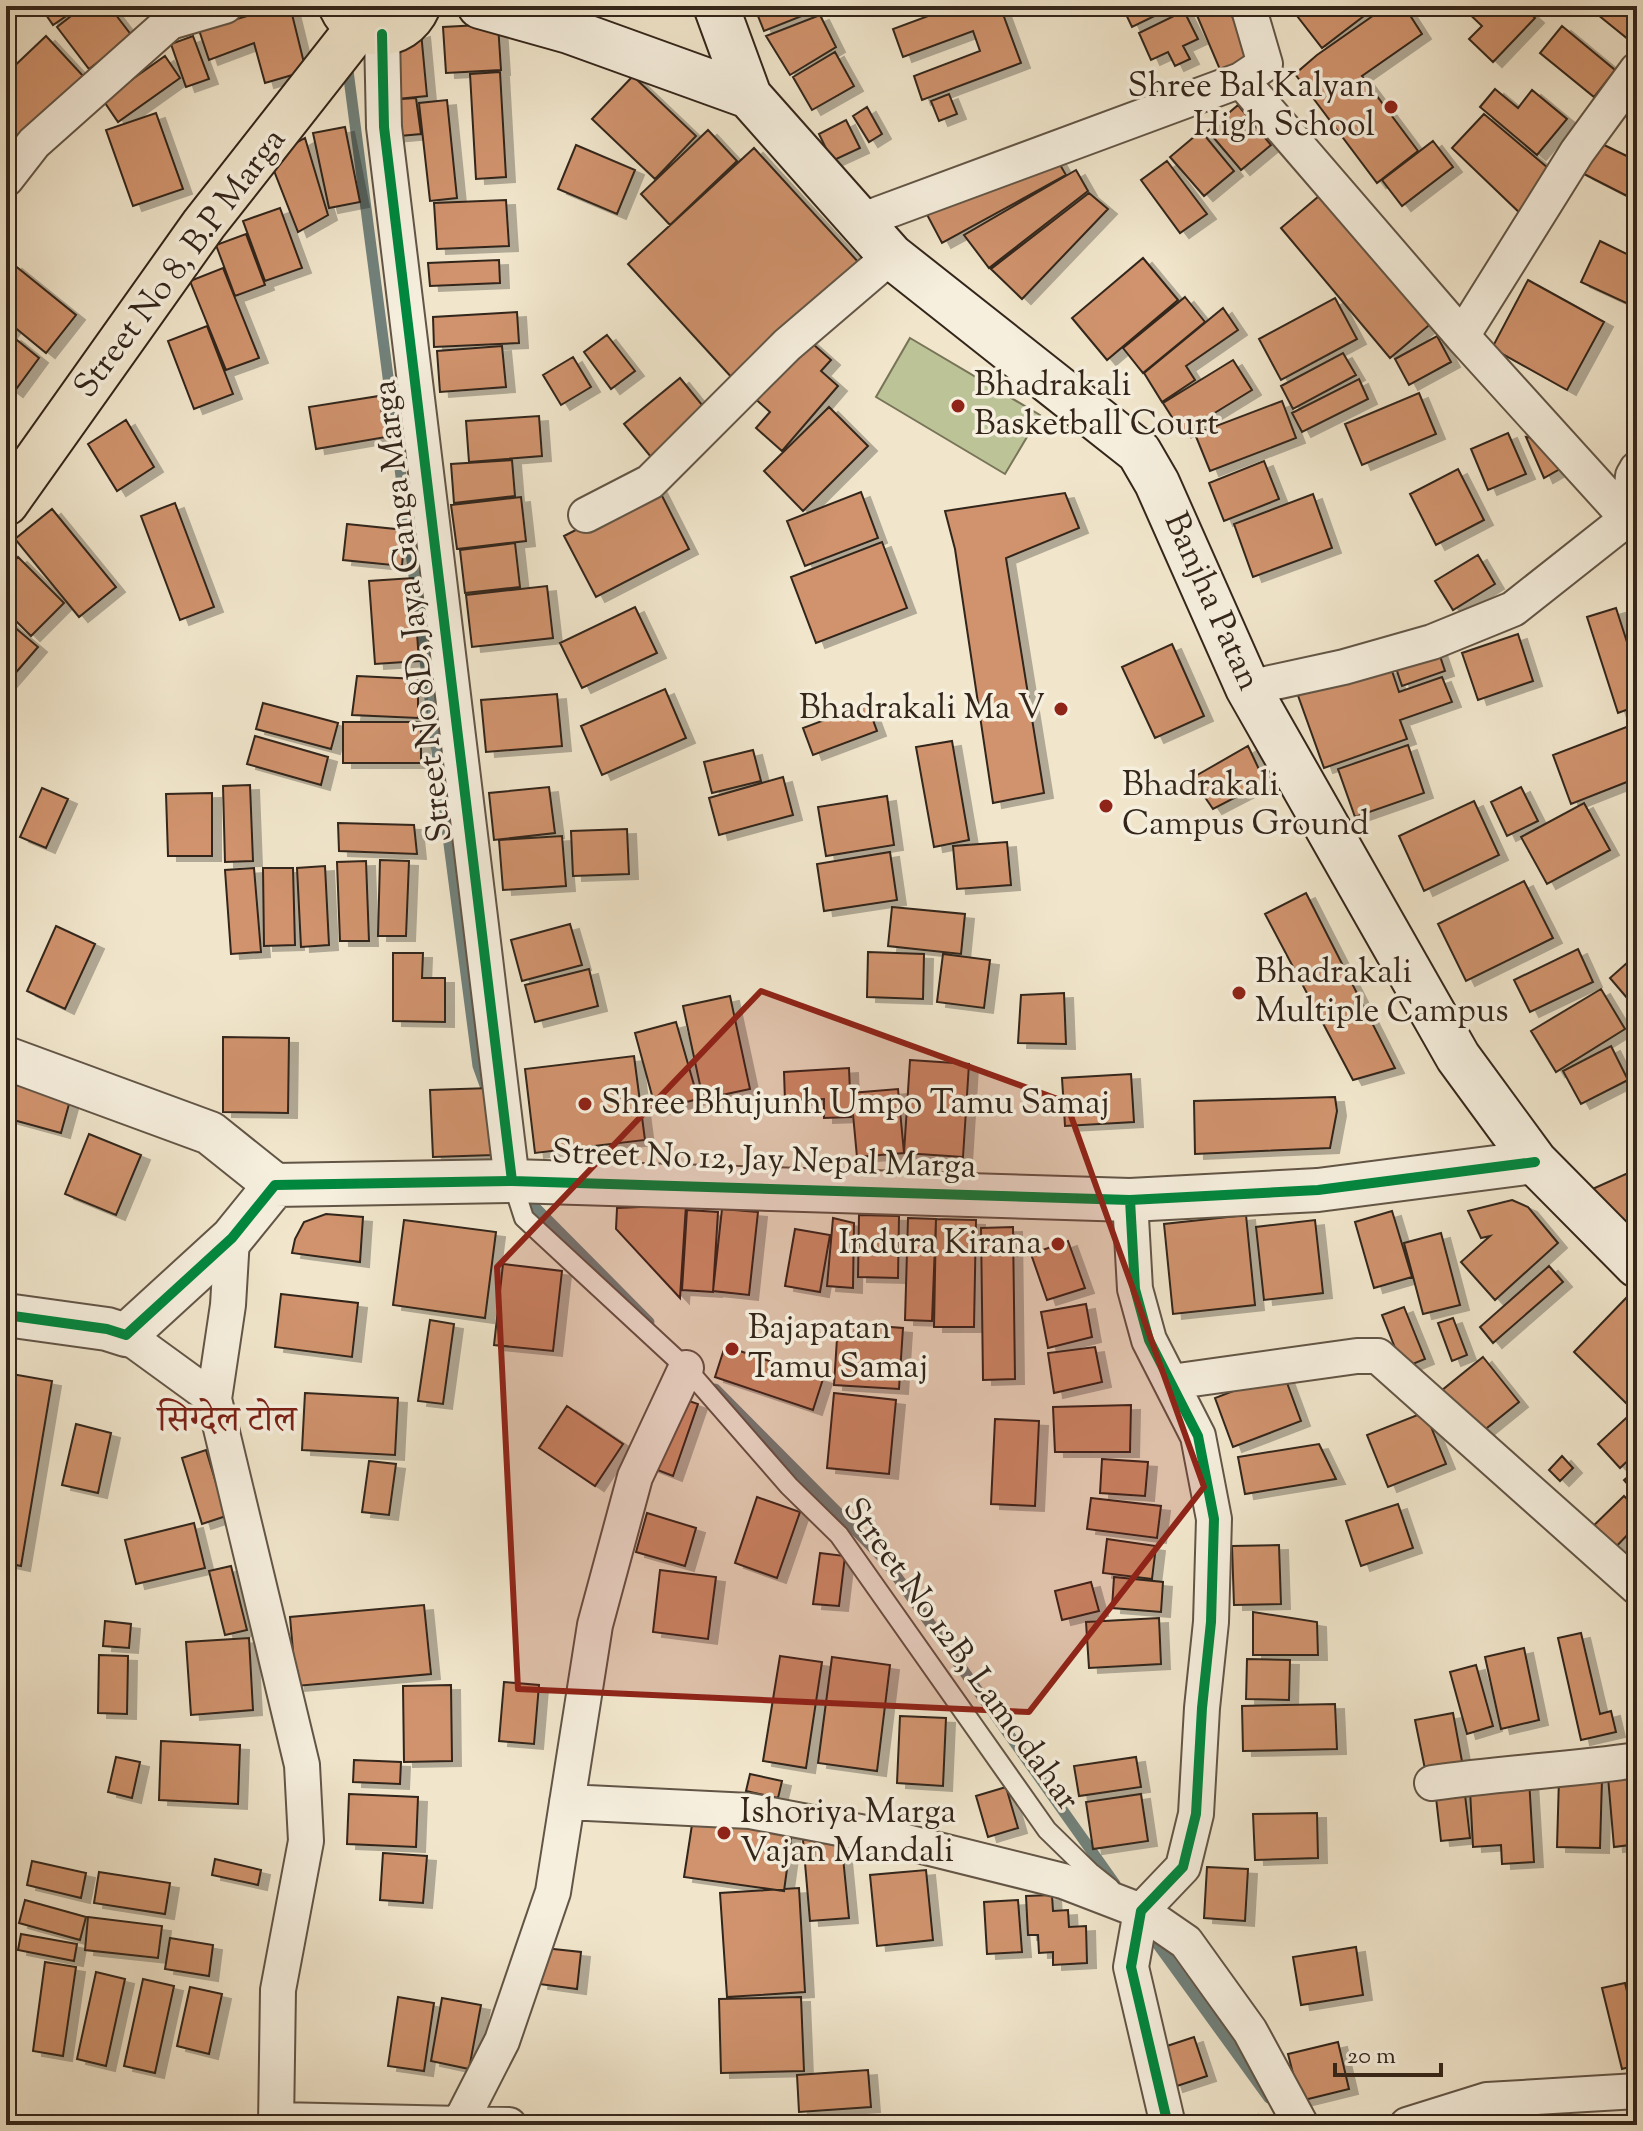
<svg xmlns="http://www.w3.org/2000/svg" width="1643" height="2131" viewBox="0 0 1643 2131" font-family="'Sorts Mill Goudy','Noto Serif Devanagari',serif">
  <defs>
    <filter id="shadow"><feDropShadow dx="9" dy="5" stdDeviation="0" flood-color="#0004"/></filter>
  </defs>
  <rect width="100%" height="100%" fill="#f1e6cc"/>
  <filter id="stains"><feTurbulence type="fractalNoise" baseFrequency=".0025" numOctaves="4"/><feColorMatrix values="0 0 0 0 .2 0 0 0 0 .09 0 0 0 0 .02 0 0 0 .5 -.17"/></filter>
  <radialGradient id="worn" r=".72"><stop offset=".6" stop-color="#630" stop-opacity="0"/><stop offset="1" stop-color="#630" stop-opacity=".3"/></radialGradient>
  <!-- green -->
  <path fill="#bcc497" stroke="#787458" stroke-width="2" d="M910,338L1040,415L1005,474L876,397Z"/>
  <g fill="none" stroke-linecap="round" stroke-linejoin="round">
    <!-- stream -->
    <path stroke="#71817b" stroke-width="11" d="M347,63L478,1066L487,1091
      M526,1189L531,1203L649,1322
      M715,1389L885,1560L1115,1884
      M1148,1931L1269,2098"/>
  </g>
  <!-- building -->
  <path fill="#d0936d" stroke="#33251a" stroke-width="2" filter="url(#shadow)" d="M40,6H81L53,25Z
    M84,6H109L132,36L89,69L57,27Z
    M282,6H290L306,71L265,83L254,43L209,60L199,30Z
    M754,6H815L817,10L764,31Z
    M955,6H1000L1021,63L922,100L914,76L980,51L973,31L903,57L893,29Z
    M1122,6H1175L1132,27Z
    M1193,6H1228L1250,59L1221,72Z
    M1302,6H1377L1322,48L1294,12Z
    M1387,6H1404L1422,34L1362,76L1418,151L1377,183L1295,74L1317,55Z
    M1461,6H1522L1535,18L1493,62L1469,39L1482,26Z
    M1587,6H1637V40L1634,44Z
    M1184,11L1198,39L1183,46L1190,59L1175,66L1168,52L1151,60L1139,33Z
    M820,15L836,47L790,75L766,36Z
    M498,24L501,70L446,73L443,27Z
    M1562,26L1615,70L1594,97L1540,53Z
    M421,32L427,96L387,100L386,43Z
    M46,36L84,77L12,147L6,140V74Z
    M193,36L209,79L186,87L171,44Z
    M835,52L854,86L812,110L793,77Z
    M165,56L180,78L118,122L103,100Z
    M500,72L506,177L476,179L470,74Z
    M633,76L696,136L655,179L592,119Z
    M1495,89L1518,108L1532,90L1567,119L1537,155L1480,107Z
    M949,94L957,114L939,121L931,101Z
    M416,98L421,134L389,137L387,100Z
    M447,100L457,198L430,201L419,103Z
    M1238,105L1271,145L1241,170L1208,131Z
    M867,107L882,134L869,142L853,116Z
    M156,113L183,189L133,206L106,130Z
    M1484,114L1548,168L1523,216L1452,148Z
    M846,120L860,148L832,161L819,134Z
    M345,127L360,202L329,208L313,133Z
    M708,130L737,161L670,225L641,194Z
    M1201,131L1234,171L1204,196L1170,157Z
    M305,138L328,215L298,232L269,158Z
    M1433,141L1453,167L1402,206L1382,180Z
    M1600,143L1637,161V201L1584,174Z
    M576,145L635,170L617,214L558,189Z
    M754,148L860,264L734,380L628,264Z
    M1055,156L1066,175L942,243L923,207Z
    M1167,161L1207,214L1180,233L1141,180Z
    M1076,170L1088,191L989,268L964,235Z
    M1325,191L1434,321L1390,358L1281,228Z
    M1089,193L1108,209L1022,299L991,269Z
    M506,200L509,246L437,249L434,203Z
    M280,208L302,268L265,281L243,221Z
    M246,234L265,285L235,296L216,245Z
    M1600,241L1637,259V308L1581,282Z
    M1143,258L1178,300L1107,360L1072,318Z
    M499,260L500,283L430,286L428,263Z
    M13,264L76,315L46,353L13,326L6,336V273Z
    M223,268L259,358L226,370L190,281Z
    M1528,280L1604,322L1567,390L1492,348Z
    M1185,297L1205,322L1143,373L1123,348Z
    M1335,298L1357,339L1281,380L1259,339Z
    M1223,308L1238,330L1186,366L1195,380L1162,402L1144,373Z
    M517,312L519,343L434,347L433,317Z
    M207,326L233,394L194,409L168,341Z
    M607,335L635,371L611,389L584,352Z
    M12,336L39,358L14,392L6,386V342Z
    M804,336L831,360L821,371L838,386L782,451L756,428L770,412L752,396Z
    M1437,336L1451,362L1409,385L1395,359Z
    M502,346L506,387L440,392L437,351Z
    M1343,353L1356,375L1293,409L1281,386Z
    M573,357L591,387L561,405L543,375Z
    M1233,360L1252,390L1182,433L1163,403Z
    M680,378L707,411L651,457L624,424Z
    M1359,379L1368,399L1302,432L1292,413Z
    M1419,393L1436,434L1362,465L1345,424Z
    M379,396L386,437L316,449L309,407Z
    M1282,401L1296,438L1210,471L1195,434Z
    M829,407L868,446L803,511L764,471Z
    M539,416L542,456L469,462L466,421Z
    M126,420L154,467L117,491L88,444Z
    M1508,433L1526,474L1488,490L1471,449Z
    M1526,437L1552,440L1572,462L1544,478Z
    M512,460L515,496L454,503L451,464Z
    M1264,461L1279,499L1224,521L1209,483Z
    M1458,469L1484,520L1436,545L1410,494Z
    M658,488L689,549L596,597L564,536Z
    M861,492L878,538L805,566L787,521Z
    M1065,493L1079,528L1006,558L1044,793L993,803L955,549L945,511Z
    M1313,494L1332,548L1253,577L1234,524Z
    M521,497L526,541L457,549L451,505Z
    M175,503L214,607L180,620L141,516Z
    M52,509L116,587L79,617L15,539Z
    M347,524L405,530L402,566L343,560Z
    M882,542L907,608L816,643L791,577Z
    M515,543L520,587L465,593L460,550Z
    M1478,555L1495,584L1453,610L1435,581Z
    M18,557L64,603L31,636L6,611V569Z
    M413,578L419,661L375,664L369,581Z
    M547,586L553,638L472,647L466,595Z
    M635,607L657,653L582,688L560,643Z
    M1616,608L1637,673V706L1618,713L1587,617Z
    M6,620L38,647L6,684Z
    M1518,634L1533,681L1478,700L1462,653Z
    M1172,644L1204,716L1155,738L1122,667Z
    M1436,644L1445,671L1402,686L1393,659Z
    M1391,668L1399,692L1442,677L1452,702L1400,720L1407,739L1324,768L1296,690Z
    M357,676L418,679V718L352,715Z
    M665,689L686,738L602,775L581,726Z
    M557,694L562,746L486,752L481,700Z
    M263,703L338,723L331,749L256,729Z
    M867,704L877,731L813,755L803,728Z
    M343,722H421V763H343Z
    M1637,723V778L1571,804L1553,755Z
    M255,736L328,757L321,785L247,764Z
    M952,741L969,840L934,847L916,747Z
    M1408,745L1424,793L1355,817L1338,769Z
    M1248,746L1265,782L1213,809L1192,778Z
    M753,750L761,781L712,793L704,762Z
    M783,777L793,815L719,835L709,798Z
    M250,785L253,861L225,862L223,786Z
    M549,787L555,833L494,840L489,793Z
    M1521,787L1538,821L1507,836L1491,802Z
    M42,788L68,799L46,848L20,837Z
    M212,793V856H168L166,794Z
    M887,796L894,845L826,856L818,807Z
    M1474,801L1499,855L1424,891L1399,836Z
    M1584,803L1610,850L1547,884L1521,837Z
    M338,823L414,825L417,854L339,851Z
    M627,829L629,874L573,876L571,831Z
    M562,836L566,886L503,890L499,840Z
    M1007,842L1011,885L957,889L953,846Z
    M890,852L897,900L824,911L817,864Z
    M380,860L409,861L406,936H378Z
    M366,861L369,941H340L337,862Z
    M325,866L329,945L301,947L297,868Z
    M254,868L261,952L231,954L225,870Z
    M263,868H293L295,945L264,946Z
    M1524,881L1553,938L1466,981L1438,924Z
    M1306,893L1395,1068L1353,1080L1265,914Z
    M892,907L965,914L961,954L888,946Z
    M570,924L582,965L522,981L511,940Z
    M56,926L95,944L65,1009L27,991Z
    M1578,949L1593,982L1530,1012L1514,980Z
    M868,952L924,954L923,999L867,997Z
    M393,953H423L422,978H445V1022L393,1021Z
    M943,954L990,960L984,1008L937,1002Z
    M1637,954V1001L1633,1005L1610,978Z
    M589,969L598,1006L535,1022L525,985Z
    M1601,989L1625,1029L1556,1072L1531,1031Z
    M1064,993L1066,1044L1018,1043L1021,995Z
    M730,996L750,1089L703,1099L683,1006Z
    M676,1022L698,1099L656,1110L635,1033Z
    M223,1037L289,1038L288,1113L223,1112Z
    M1611,1046L1628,1080L1581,1104L1563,1071Z
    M634,1056L645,1140L535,1153L525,1069Z
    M910,1060L969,1064L963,1157L904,1153Z
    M849,1068L851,1117L824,1118V1099L785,1101L784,1072Z
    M1131,1074L1134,1122L1065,1126L1062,1078Z
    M7,1079L71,1097L61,1133L6,1118Z
    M491,1088L494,1155L433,1157L430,1090Z
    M898,1089L904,1153L857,1157L851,1093Z
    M1335,1097L1337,1111L1330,1148L1195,1154L1194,1101Z
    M89,1134L141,1155L116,1215L65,1194Z
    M1637,1169V1226L1616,1238L1588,1191Z
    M1512,1200L1528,1207L1558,1243L1495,1300L1461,1262L1490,1236L1481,1238L1468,1211Z
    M686,1205L680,1298L616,1229L617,1208Z
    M722,1209L758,1212L749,1295L713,1291Z
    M687,1210L718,1212L713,1292L682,1290Z
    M1392,1211L1412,1277L1374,1288L1355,1222Z
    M326,1214L363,1217L360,1262L292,1253L295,1239L304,1222Z
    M859,1215L899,1216L898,1278L858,1277Z
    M1246,1215L1255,1305L1173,1314L1164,1224Z
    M833,1218L854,1223L853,1288L827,1286Z
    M908,1218L936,1219L932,1321L905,1320Z
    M936,1219L976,1220L974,1327H934Z
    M404,1220L496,1232L485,1318L393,1305Z
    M1315,1220L1323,1293L1264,1300L1256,1227Z
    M1013,1227L1015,1379L983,1380L981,1228Z
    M795,1229L830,1235L820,1292L785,1286Z
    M1441,1233L1460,1305L1423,1314L1404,1243Z
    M1068,1241L1085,1288L1047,1300L1031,1254Z
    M503,1264L562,1271L553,1351L494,1345Z
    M1549,1266L1563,1282L1493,1343L1480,1327Z
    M281,1294L358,1303L352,1357L275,1347Z
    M1628,1296L1637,1305V1394L1627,1404L1574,1352Z
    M1086,1304L1092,1337L1048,1348L1041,1312Z
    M1404,1307L1425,1359L1403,1368L1382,1315Z
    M1453,1318L1467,1355L1452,1361L1438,1323Z
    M430,1320L454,1324L443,1404L418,1401Z
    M838,1323L903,1328L899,1389L834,1385Z
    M725,1346L823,1379L813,1410L715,1377Z
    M1095,1347L1102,1382L1054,1393L1048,1353Z
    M1483,1357L1519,1402L1477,1436L1441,1391Z
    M1283,1372L1301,1421L1233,1447L1215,1398Z
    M6,1373L52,1381L21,1566L6,1563Z
    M305,1393L398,1398L395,1455L302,1450Z
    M834,1393L896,1400L889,1474L827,1468Z
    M672,1395L698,1404L673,1476L647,1466Z
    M1131,1405L1130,1452H1055L1053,1407Z
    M567,1406L623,1444L595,1486L539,1448Z
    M1637,1408V1452L1620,1468L1598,1444Z
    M1425,1412L1446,1464L1388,1487L1367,1435Z
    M995,1419L1039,1421L1035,1506L991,1504Z
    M76,1424L111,1433L98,1493L62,1485Z
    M1319,1444L1336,1479L1245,1494L1238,1457Z
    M206,1450L226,1516L202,1524L182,1458Z
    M1562,1456L1573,1468L1560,1481L1549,1470Z
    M1102,1459L1148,1462L1145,1496L1100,1493Z
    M369,1461L396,1464L389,1515L362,1512Z
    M1637,1469V1495L1624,1480Z
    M1624,1496L1637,1509V1525L1605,1558L1583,1536Z
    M757,1497L800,1512L777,1578L735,1563Z
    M1091,1498L1161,1506L1157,1538L1087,1529Z
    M1398,1504L1413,1548L1361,1566L1346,1521Z
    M647,1513L696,1528L685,1566L636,1552Z
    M194,1523L205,1568L136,1584L125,1540Z
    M1107,1539L1156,1546L1152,1579L1103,1573Z
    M1637,1542V1577L1620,1562Z
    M1279,1545L1281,1604L1234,1605L1232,1546Z
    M820,1553L845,1556L839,1606L813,1604Z
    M231,1566L247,1630L225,1635L209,1571Z
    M660,1570L716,1577L708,1639L653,1632Z
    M1114,1577L1163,1582L1161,1612L1112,1608Z
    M1091,1582L1099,1611L1062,1620L1055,1591Z
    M424,1605L431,1674L296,1686L290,1617Z
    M1253,1612L1317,1622L1318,1655H1253Z
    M1159,1618L1161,1664L1089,1668L1086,1622Z
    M105,1621L131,1624L129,1648L103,1646Z
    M1581,1633L1600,1714L1611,1711L1616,1732L1581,1740L1558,1638Z
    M249,1638L253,1710L191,1715L186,1642Z
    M1524,1648L1539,1720L1501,1729L1485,1657Z
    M99,1655L128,1656L127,1714L98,1713Z
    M780,1656L822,1662L806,1768L763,1761Z
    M832,1657L890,1665L877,1771L818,1763Z
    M1247,1659L1290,1660L1289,1700L1246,1699Z
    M1476,1665L1493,1726L1467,1734L1450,1672Z
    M504,1682L539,1685L534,1744L499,1741Z
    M451,1685L452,1761L404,1762L403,1686Z
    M1335,1704L1337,1749L1243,1751L1242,1706Z
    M1453,1713L1464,1772L1427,1779L1415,1720Z
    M900,1716L946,1718L943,1786L897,1783Z
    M161,1741L240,1745L238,1804L159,1800Z
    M116,1757L140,1762L132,1798L108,1792Z
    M1136,1757L1141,1787L1079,1796L1074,1766Z
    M354,1760L401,1762L400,1784L353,1782Z
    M750,1774L782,1781L778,1798L746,1791Z
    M1637,1774V1844L1614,1847L1608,1777Z
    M1559,1778L1602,1779L1600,1848L1557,1847Z
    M1529,1779L1534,1862L1502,1864L1501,1845L1473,1847L1470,1790Z
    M1464,1786L1470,1838L1441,1841L1435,1789Z
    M1006,1787L1018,1828L988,1837L976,1796Z
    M349,1794L418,1797L416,1847L347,1844Z
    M1141,1794L1148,1841L1093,1849L1086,1802Z
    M1317,1813L1318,1858L1255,1860L1253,1814Z
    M693,1818L792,1832L784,1891L684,1877Z
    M841,1837L849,1918L810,1921L803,1840Z
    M383,1853L427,1856L423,1903L380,1900Z
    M215,1859L261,1870L258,1885L212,1875Z
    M32,1861L86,1873L81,1898L27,1885Z
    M1207,1867L1248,1869L1245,1921L1204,1918Z
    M926,1870L933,1940L877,1946L870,1875Z
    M99,1872L170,1883L165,1914L94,1903Z
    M799,1888L805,1992L727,1997L720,1893Z
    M1052,1895L1053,1911L1068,1910L1069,1927L1086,1926L1087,1963L1053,1965V1952L1039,1953L1038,1935H1028L1026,1896Z
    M25,1900L86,1917L80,1940L19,1923Z
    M1018,1900L1022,1952L987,1954L984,1902Z
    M88,1917L162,1926L158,1958L85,1950Z
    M21,1934L77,1944L74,1961L18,1950Z
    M170,1938L213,1945L209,1976L165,1969Z
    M1356,1947L1363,1995L1301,2005L1293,1957Z
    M544,1948L581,1952L577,1989L539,1984Z
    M45,1962L76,1967L63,2056L33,2051Z
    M96,1972L125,1979L106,2066L77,2059Z
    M143,1979L174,1986L155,2073L124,2066Z
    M1625,1983L1637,2033V2065L1622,2069L1602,1988Z
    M190,1987L222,1994L209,2054L177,2046Z
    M398,1997L434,2003L424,2071L388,2066Z
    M801,1997L804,2071L721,2073L719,1999Z
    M442,1998L481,2005L469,2069L431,2061Z
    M1194,2037L1207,2076L1174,2087L1161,2048Z
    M1338,2042L1349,2089L1300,2101L1288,2054Z
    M868,2070L871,2107L799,2112L797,2075Z
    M859,2115L860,2125H805L806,2116Z
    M1258,2115L1261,2125H1224Z
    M1546,2116H1593V2125H1546Z"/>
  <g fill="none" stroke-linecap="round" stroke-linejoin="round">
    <defs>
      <path id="service" d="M512,1181L524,1218L686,1368L789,1486L839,1535L1047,1830L1090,1872L1110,1888"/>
      <path id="minor" d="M382,34L384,127L512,1181
        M1241,80L1462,336L1637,529
        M6,179L34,143L170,22L225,6
        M860,221L1241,80L1265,64L1248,6
        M1462,336L1577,152L1637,70
        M586,515L650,482L787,345L891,256
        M1629,520L1633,476L1637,469
        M1248,688L1344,667L1432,642L1513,609L1637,511
        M1130,1200L1135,1289L1149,1340L1198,1436L1214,1519L1211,1622L1202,1708L1196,1814L1183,1867L1141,1911L1131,1967L1168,2125
        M126,1335L214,1399L302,1765L306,1841L278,1990L276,2125
        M1171,1382L1357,1356H1378L1637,1587
        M214,1399L228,1305L232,1238
        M1432,1783C1500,1773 1569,1770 1637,1760
        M567,1802L750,1811L886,1837L1063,1881L1141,1911L1186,1942L1250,2031L1301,2125
        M277,2120L509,2125
        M459,2125L502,2041L553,1892L595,1625L635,1477L686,1368
        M1407,2125L1487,2100L1637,2091"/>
      <path id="tertiary" d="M6,1058L210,1133L275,1185
        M6,1315L107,1329L126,1335L232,1238L275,1185L512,1181L1130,1200L1318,1190L1535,1162"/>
      <path id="secondary" d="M480,6L569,31L749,96
        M716,6L749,96L891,256L1139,452L1157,483L1248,688L1458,1057L1535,1162L1637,1265"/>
      <path id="primary" d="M341,6C357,41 402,42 418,6
        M6,503L204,224L358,28"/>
    </defs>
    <!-- service casing -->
    <use href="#service" stroke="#625546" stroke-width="22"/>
    <!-- minor casing -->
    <use href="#minor" stroke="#625546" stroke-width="38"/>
    <!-- tertiary casing -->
    <use href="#tertiary" stroke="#625546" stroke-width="46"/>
    <!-- secondary casing -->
    <use href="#secondary" stroke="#33251a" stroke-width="48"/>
    <!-- primary casing -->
    <use href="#primary" stroke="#33251a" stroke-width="48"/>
    <!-- service -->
    <use href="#service" stroke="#f6efde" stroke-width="18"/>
    <!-- minor -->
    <use href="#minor" stroke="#f6efde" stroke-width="34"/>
    <!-- tertiary -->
    <use href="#tertiary" stroke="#f6efde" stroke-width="42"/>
    <!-- secondary -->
    <use href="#secondary" stroke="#f6efde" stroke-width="44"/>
    <!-- primary -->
    <use href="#primary" stroke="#f1e6cc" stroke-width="44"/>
    <defs>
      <path id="cycleway" d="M382,34L384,127L512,1181
        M1130,1200L1135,1289L1149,1340L1198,1436L1214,1519L1211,1622L1202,1708L1196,1814L1183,1867L1141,1911L1131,1967L1168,2125
        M6,1315L107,1329L126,1335L232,1238L275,1185L512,1181L1130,1200L1318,1190L1535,1162"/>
    </defs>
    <!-- cycleway casing -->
    <use href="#cycleway" stroke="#f6efde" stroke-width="15"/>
    <!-- cycleway -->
    <use href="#cycleway" stroke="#00873e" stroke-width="10"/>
  </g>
  <!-- marked area -->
  <path fill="#8f2418" fill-opacity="0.2" stroke="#8f2418" stroke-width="6" stroke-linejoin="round" d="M761,991L1066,1102L1204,1487L1029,1712L518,1689L497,1267Z"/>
  <!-- markers -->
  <g fill="#8f2418" stroke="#f6efde" stroke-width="3">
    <circle cx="1391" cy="107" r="8"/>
    <circle cx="958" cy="406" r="8"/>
    <circle cx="1061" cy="709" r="8"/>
    <circle cx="1106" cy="806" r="8"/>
    <circle cx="1239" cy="993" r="8"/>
    <circle cx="585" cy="1104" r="8"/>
    <circle cx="1058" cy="1244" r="8"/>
    <circle cx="732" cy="1349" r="8"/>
    <circle cx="724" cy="1833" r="8"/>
  </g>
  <g text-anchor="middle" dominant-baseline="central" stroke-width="7" stroke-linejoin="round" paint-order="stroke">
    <!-- poi labels -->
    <g font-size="34" fill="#33251a" stroke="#f6efde" text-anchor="start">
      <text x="1375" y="87" text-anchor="end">Shree Bal Kalyan<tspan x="1375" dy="39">High School</tspan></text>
      <text x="974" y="386">Bhadrakali<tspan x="974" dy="39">Basketball Court</tspan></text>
      <text x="1045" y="709" text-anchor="end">Bhadrakali Ma V</text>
      <text x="1122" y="786">Bhadrakali<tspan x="1122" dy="39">Campus Ground</tspan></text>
      <text x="1255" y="973">Bhadrakali<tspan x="1255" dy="39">Multiple Campus</tspan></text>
      <text x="601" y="1104">Shree Bhujunh Umpo Tamu Samaj</text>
      <text x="1042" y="1244" text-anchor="end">Indura Kirana</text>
      <text x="748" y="1329">Bajapatan<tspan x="748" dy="39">Tamu Samaj</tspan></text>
      <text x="740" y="1813">Ishoriya Marga<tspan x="740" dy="39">Vajan Mandali</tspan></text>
    </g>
    <!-- street labels -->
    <g font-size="34" fill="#33251a" stroke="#f6efde">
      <text transform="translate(181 264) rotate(-53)">Street No 8, B.P Marga</text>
      <text transform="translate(1211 602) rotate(66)">Banjha Patan</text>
      <text transform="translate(414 611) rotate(-97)">Street No 8D, Jaya Ganga Marga</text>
      <text transform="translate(764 1161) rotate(2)">Street No 12, Jay Nepal Marga</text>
      <text transform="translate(960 1655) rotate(54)">Street No 12B, Lamodahar</text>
    </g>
    <!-- neighbourhood labels -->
    <g font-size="36" fill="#7a1f14" stroke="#f6efde">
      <text x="227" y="1422">सिग्देल टोल</text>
    </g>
  </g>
  <!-- margin -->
  <rect width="1643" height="2131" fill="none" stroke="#f1e6cc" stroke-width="32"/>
  <rect x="8" y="8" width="1627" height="2115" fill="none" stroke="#33251a" stroke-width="4"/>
  <rect x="16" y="16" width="1611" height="2099" fill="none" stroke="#33251a" stroke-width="2"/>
  <!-- scale -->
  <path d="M1335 2063v12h106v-12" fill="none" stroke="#33251a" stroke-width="4"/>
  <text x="1347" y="2063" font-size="24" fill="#33251a" stroke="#f6efde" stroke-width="6" paint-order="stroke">20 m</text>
  <rect width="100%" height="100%" filter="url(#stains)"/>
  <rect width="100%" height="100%" fill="url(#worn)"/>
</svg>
